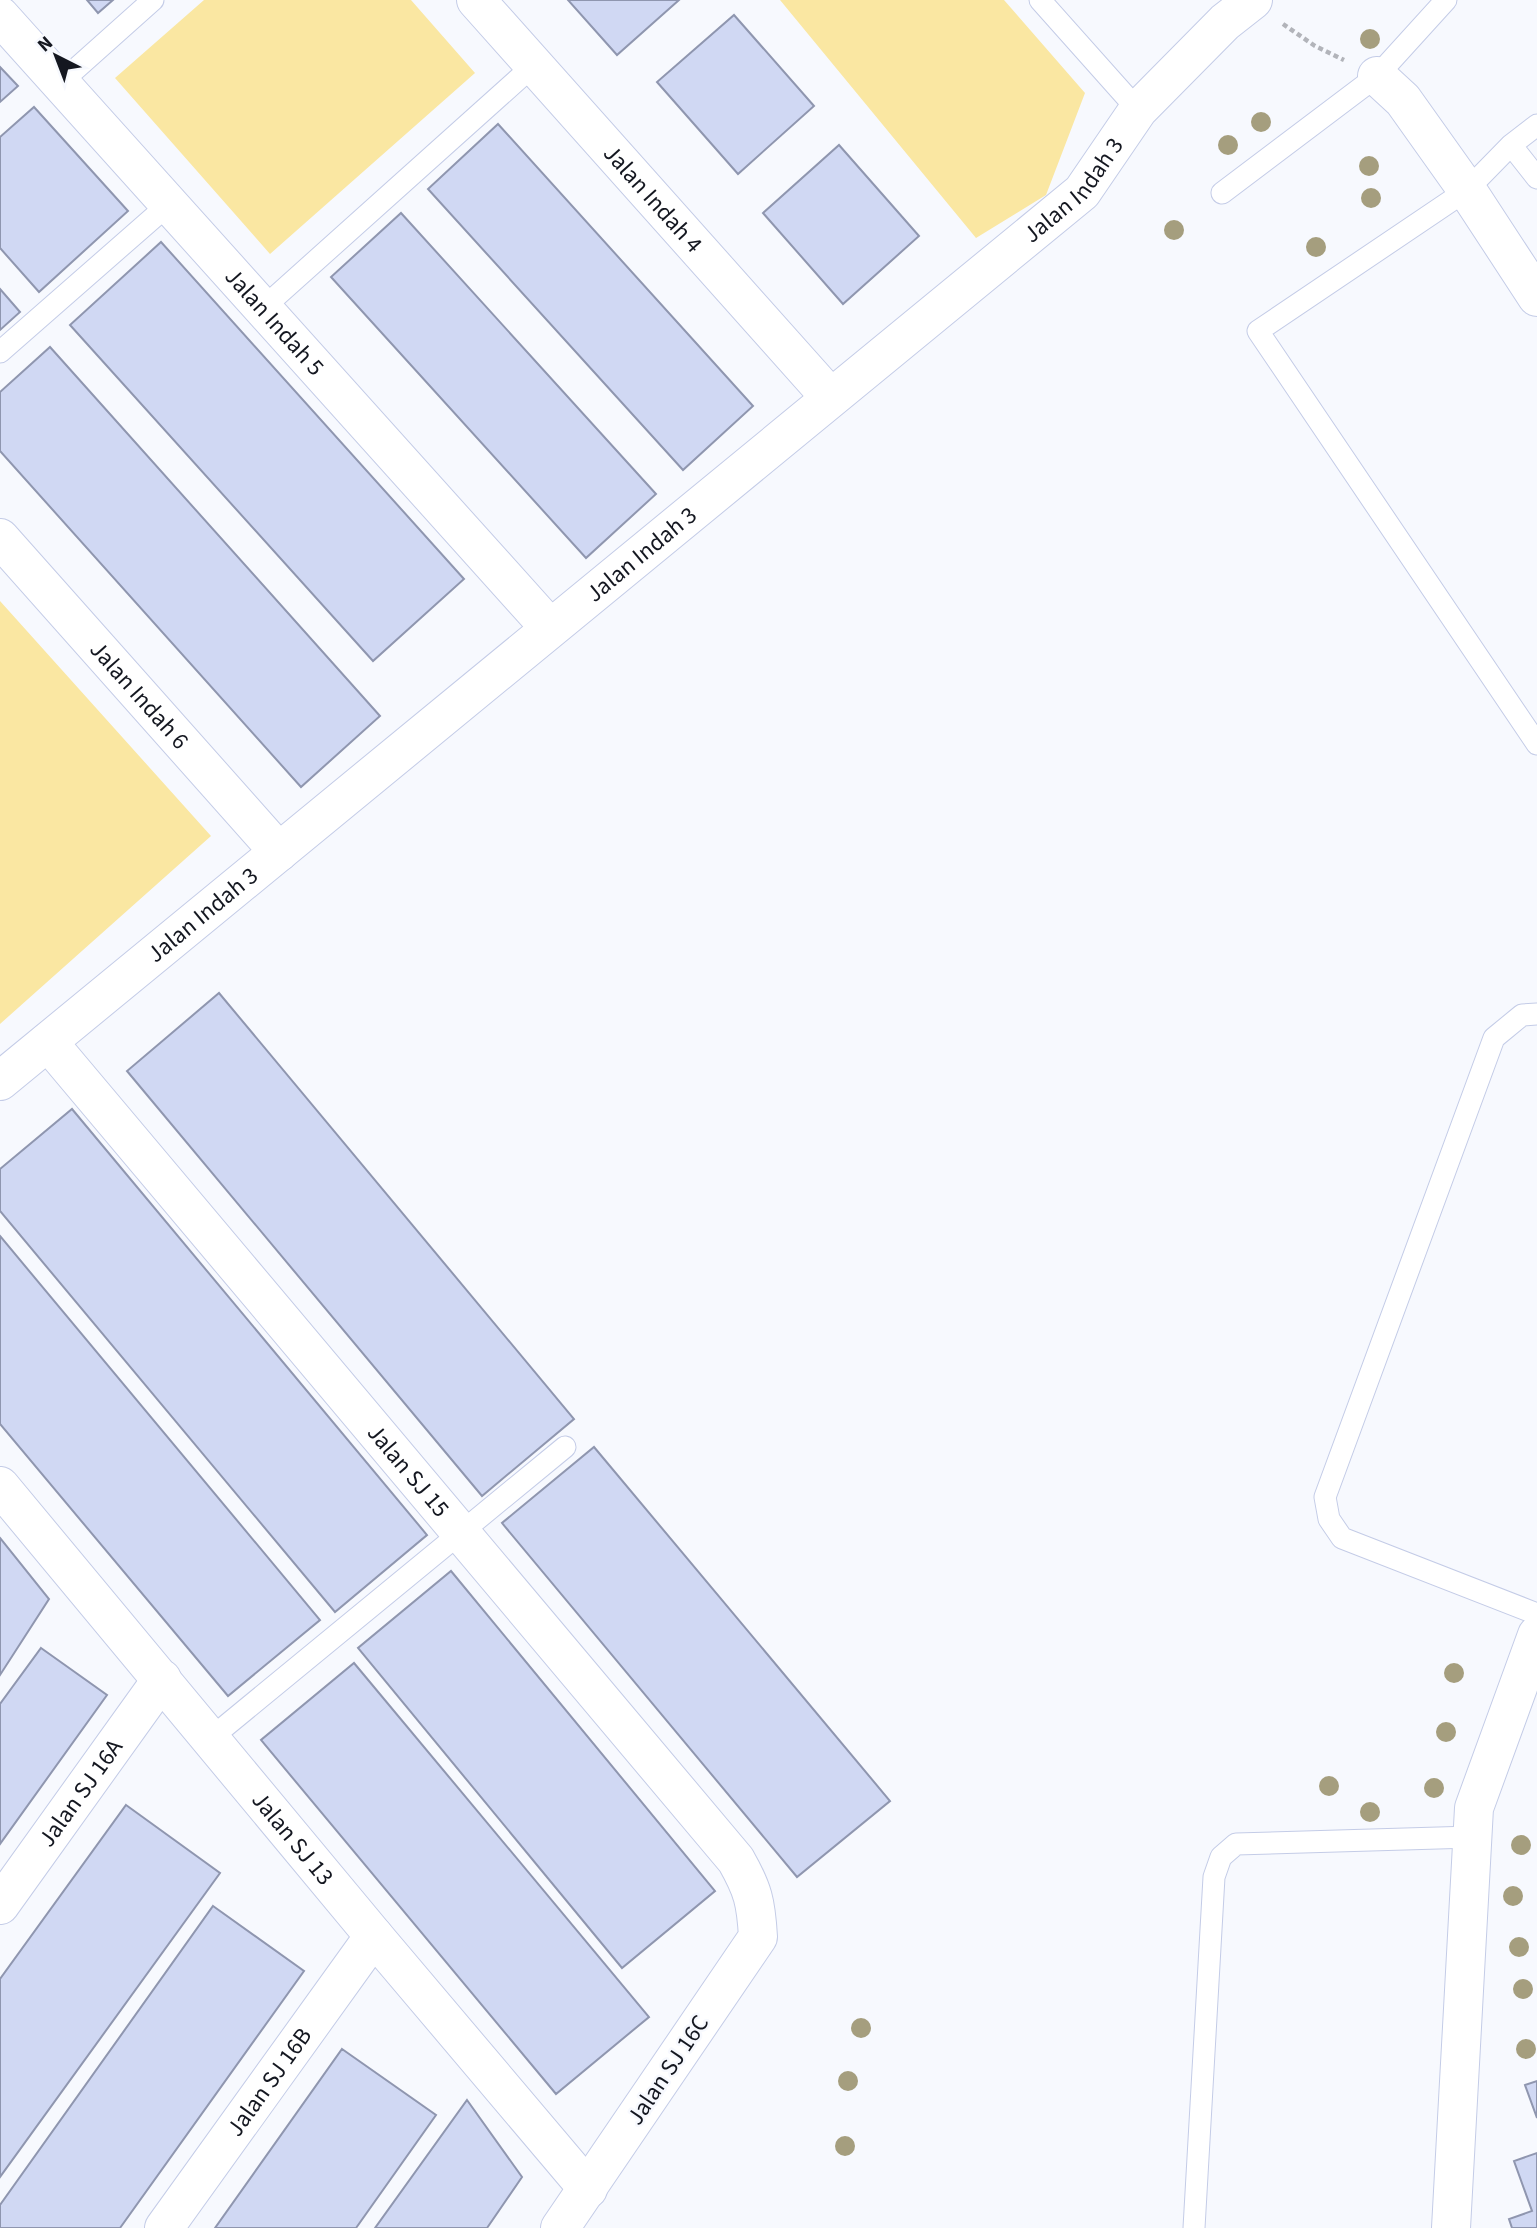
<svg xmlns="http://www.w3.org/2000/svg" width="1537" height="2228" viewBox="0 0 1537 2228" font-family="'Source Sans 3',sans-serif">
  <rect width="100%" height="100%" fill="#f7f9fe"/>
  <!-- green -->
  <path fill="#fae7a2" d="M204,0H411L475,73L270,254L115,78Z
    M780,0H1004L1085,93L1046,195L976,238Z
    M0,601L211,836L0,1024Z"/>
  <!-- building -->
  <path fill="#d0d8f3" stroke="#8f96af" stroke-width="2" d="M87,0H113L98,13Z
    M568,0H679L617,55Z
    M734,15L814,106L738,174L657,82Z
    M0,67L18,86L0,102Z
    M34,107L128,211L39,292L0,248V137Z
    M498,124L753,406L683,470L428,189Z
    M839,145L919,236L843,304L763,213Z
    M401,213L656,494L586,558L331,277Z
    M161,242L464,579L373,661L70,325Z
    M0,289L20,312L0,330Z
    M50,347L380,716L301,787L0,451V392Z
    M219,993L574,1419L482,1496L127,1071Z
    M72,1109L427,1535L335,1612L0,1211V1169Z
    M0,1236L320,1620L228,1696L0,1424Z
    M594,1447L890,1801L797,1877L502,1523Z
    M0,1538L49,1599L0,1675Z
    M451,1571L715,1891L622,1968L358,1648Z
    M41,1648L107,1695L0,1844V1704Z
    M354,1663L649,2017L556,2094L261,1740Z
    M126,1805L220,1873L0,2177V1979Z
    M213,1906L304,1971L120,2228H0V2205Z
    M342,2049L436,2115L356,2228H215Z
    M1537,2081V2118L1525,2085Z
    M467,2100L522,2177L487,2228H375Z
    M1537,2153V2228H1512L1509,2219L1532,2211L1514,2161Z"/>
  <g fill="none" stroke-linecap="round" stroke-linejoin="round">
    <defs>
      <path id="service" d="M1040,0L1138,110
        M60,83L153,0
        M1537,125L1511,145L1467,190L1258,331L1537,744
        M1511,145L1537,178
        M1222,193L1377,76L1446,0
        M263,308L534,65
        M0,352L169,204
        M1537,1014L1522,1015L1494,1038L1325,1497L1329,1519L1342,1538L1537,1614
        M211,1738L565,1447
        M1194,2228L1214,1877L1221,1857L1236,1844L1472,1837"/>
      <g id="minor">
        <path id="s1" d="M476,0L830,397"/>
        <path id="s2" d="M0,16L550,628"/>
        <path d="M1377,76L1403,100L1467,190L1537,297"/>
        <path id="s3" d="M0,538L279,852"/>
        <path id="s4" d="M48,1042L736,1860C753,1890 756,1902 758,1937L560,2228"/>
        <path id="s5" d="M0,1081L1082,192L1138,110L1225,22L1253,0"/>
        <path id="s6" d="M0,1486L374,1936L588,2189"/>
        <path id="s7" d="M0,1905L162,1679"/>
        <path id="s8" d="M164,2228L374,1936"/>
        <path d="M1451,2228L1474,1808L1537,1635"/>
      </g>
    </defs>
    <!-- service casing -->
    <use href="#service" stroke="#c4cce7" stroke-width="23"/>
    <!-- minor casing -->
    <use href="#minor" stroke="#c4cce7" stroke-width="40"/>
    <!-- path -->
    <path stroke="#b2b4ba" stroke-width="4.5" stroke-dasharray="5 3.5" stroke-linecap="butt" d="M1283,24L1315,46L1344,60"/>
    <!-- service -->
    <use href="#service" stroke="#fff" stroke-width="21"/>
    <!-- minor -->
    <use href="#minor" stroke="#fff" stroke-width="38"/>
  </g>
  <!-- trees -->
  <g fill="#a59e7e">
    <circle cx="1370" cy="39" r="10"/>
    <circle cx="1261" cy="122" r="10"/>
    <circle cx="1228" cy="145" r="10"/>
    <circle cx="1369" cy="166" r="10"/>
    <circle cx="1371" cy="198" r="10"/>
    <circle cx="1174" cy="230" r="10"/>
    <circle cx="1316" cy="247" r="10"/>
    <circle cx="1454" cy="1673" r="10"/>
    <circle cx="1446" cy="1732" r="10"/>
    <circle cx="1329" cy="1786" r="10"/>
    <circle cx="1434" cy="1788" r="10"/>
    <circle cx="1370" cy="1812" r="10"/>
    <circle cx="1521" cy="1845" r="10"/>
    <circle cx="1513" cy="1896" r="10"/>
    <circle cx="1519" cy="1947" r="10"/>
    <circle cx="1523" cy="1989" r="10"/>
    <circle cx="861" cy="2028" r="10"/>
    <circle cx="1526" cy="2049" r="10"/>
    <circle cx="848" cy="2081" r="10"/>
    <circle cx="845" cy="2146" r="10"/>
  </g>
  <g text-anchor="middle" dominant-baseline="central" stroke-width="5" stroke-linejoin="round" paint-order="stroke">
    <!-- street labels -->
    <g font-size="24" fill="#141720" stroke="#f7f9fe">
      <text stroke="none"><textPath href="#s5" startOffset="1396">Jalan Indah 3</textPath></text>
      <text stroke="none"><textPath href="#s1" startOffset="266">Jalan Indah 4</textPath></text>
      <text stroke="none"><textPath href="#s2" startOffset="411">Jalan Indah 5</textPath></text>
      <text stroke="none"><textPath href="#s5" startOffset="830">Jalan Indah 3</textPath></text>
      <text stroke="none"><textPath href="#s3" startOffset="210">Jalan Indah 6</textPath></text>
      <text stroke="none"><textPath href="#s5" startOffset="262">Jalan Indah 3</textPath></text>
      <text stroke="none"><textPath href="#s4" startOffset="560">Jalan SJ 15</textPath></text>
      <text stroke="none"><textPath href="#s7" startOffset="138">Jalan SJ 16A</textPath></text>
      <text stroke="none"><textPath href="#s6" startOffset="458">Jalan SJ 13</textPath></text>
      <text transform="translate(668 2070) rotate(-56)">Jalan SJ 16C</text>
      <text stroke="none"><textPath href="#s8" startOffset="180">Jalan SJ 16B</textPath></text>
    </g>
  </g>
  <!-- north arrow -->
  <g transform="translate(56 56) rotate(318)" stroke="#f7f9fe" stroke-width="5" paint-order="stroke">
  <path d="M0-5L12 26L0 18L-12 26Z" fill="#141720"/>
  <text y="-10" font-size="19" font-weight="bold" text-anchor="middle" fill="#141720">N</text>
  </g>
</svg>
